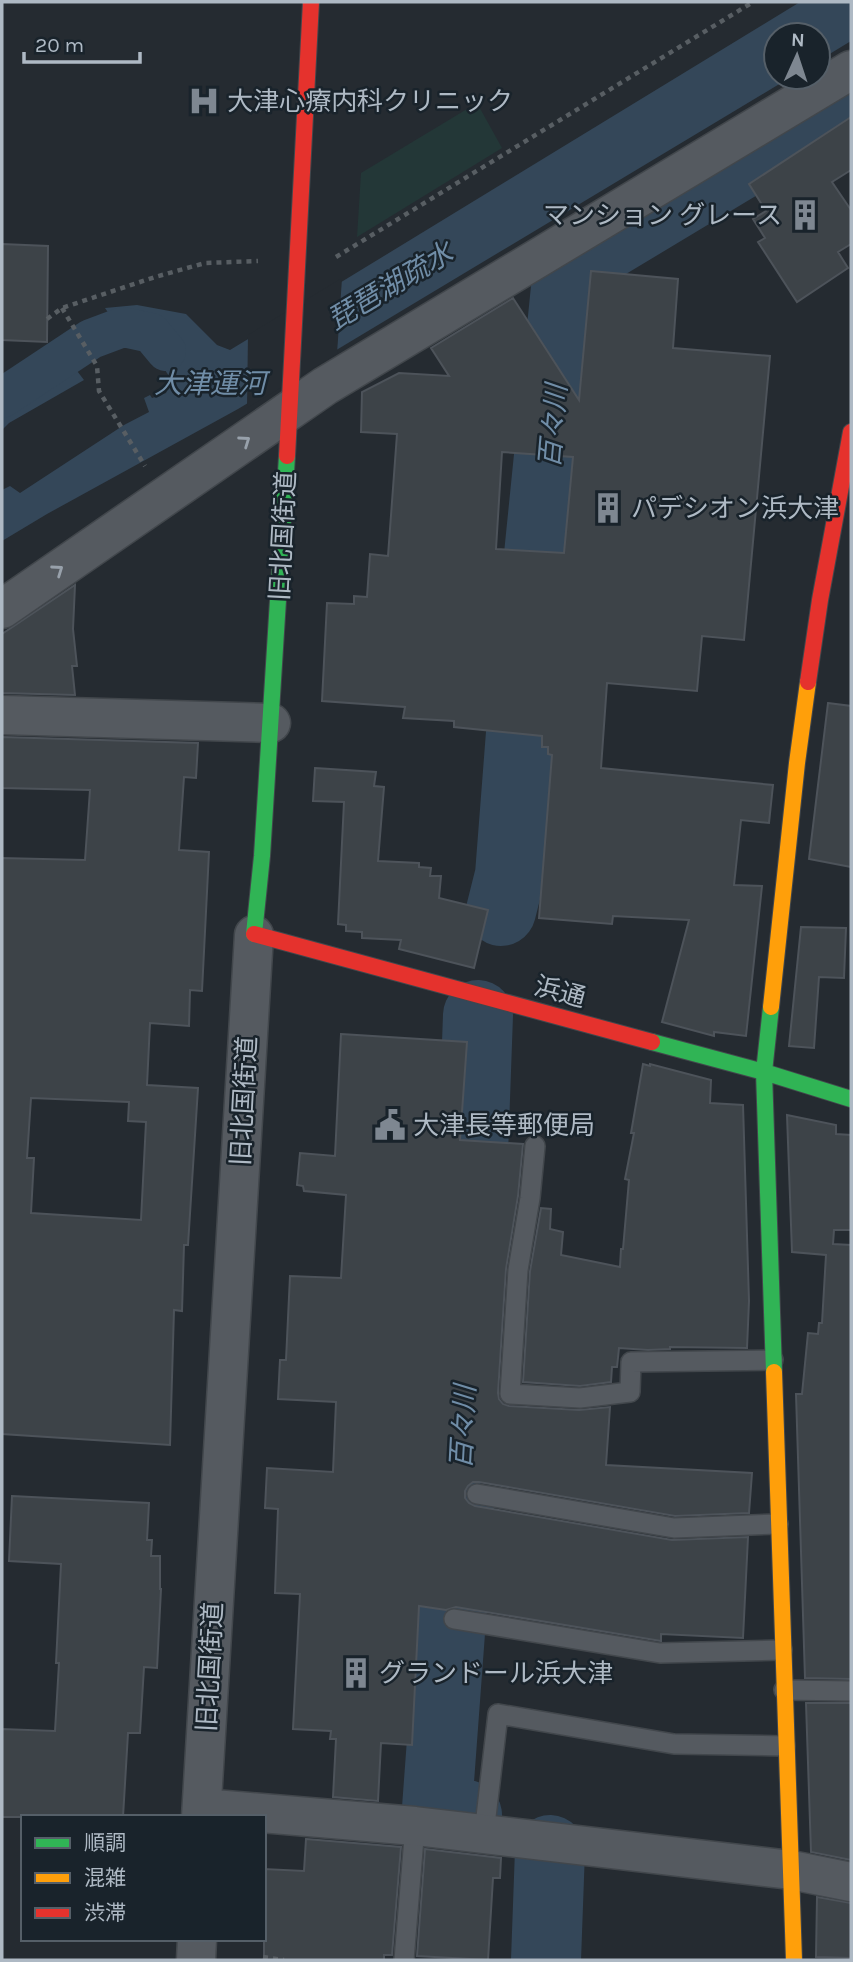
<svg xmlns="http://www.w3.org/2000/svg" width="853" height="1962" viewBox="0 0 853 1962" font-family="Karla,'Noto Sans JP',sans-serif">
  <rect width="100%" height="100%" fill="#252b31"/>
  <!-- green -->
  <path fill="#233737" d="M477,103L502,148L357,237L361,173Z"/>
  <!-- water -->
  <path fill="#344759" d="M800,2H851V41L818,61V35H776V77H791L238,409L47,514L2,541V490L10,486L20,493L124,425L149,412L144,398L150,395L152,398L166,393L171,379C157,358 156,348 130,345L105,308L137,305L186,314L217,345L230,350Z
    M58,346L84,380L9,423L2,430V379Z"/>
  <!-- pier -->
  <path fill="#252b31" d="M342,278L337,354L247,408L248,335Z"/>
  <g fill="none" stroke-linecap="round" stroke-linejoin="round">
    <!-- canal -->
    <path stroke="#344759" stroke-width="40" d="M2,398L91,339L123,327L151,333L166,351"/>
    <!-- river -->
    <path stroke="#344759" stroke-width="70" d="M501,911L510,875L521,733L568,268L851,98
      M470,1238L478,1015
      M459,1511L437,1808L467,1815
      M546,1960L550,1850"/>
  </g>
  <!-- building -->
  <path fill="#3d4348" stroke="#4d535a" stroke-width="2" fill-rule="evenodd" d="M851,117V170L832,182L851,210V244L838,252L848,268L797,302L758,242L765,238L753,219L766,211L749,184Z
    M2,244L48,246L47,342L2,340Z
    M591,271L678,279L673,348L770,356L744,640L702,636L697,691L607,683L601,768L773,785L769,823L741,820L734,885L762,886L746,1036L714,1032V1036L662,1022L689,920L613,916L612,924L539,918L552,755L548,754V747H542V736L454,727V721L403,718L405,707L322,701L327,603L354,604V596L367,597L370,554L388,556L397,434L361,432L362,392L399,373L449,376L431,348L513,298L579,400ZM502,452L573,457L564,553L496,549Z
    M75,585L73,629L77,666H72L75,695L2,693V634Z
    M828,703L851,706V867L809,859Z
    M2,737L198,743L196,778L184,777L179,850L209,852L202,991L190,990L189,1026L150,1023L147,1085L198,1088L188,1245H184L182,1311L174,1310L170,1445L2,1434V858L85,860L90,790L2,788ZM31,1098L129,1102L128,1121L146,1122L141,1220L31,1213L34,1158H27Z
    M315,768L376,772L374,786L384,787L378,861L419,863V867L431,868L430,876H441L439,898L488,910L474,968L399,949L401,940L362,938V932L346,931V925L338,924L344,802L313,801Z
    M801,927L846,928L844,978L819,977L814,1048L789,1046Z
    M341,1034L467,1042L460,1140L523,1144L518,1196L506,1269L498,1393L499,1399L503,1404L509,1406L579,1410L610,1407L606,1465L752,1473L749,1513L675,1516L479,1482H473L468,1486L465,1491V1498L469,1503L475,1506L672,1540L748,1537L743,1638L661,1634V1641L456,1607L446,1610L419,1606L412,1745L381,1743L378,1801L333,1797L336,1739H330L331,1731L293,1729L300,1594L275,1593L278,1509L265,1508L267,1468L333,1472L336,1402L278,1399L280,1360H286L290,1276L341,1278L346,1195L304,1191L303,1186L297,1185L300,1153L335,1156Z
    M643,1064L650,1066V1064L711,1080L710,1103L743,1105L749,1301L747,1348L670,1347V1349L648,1350L619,1348L617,1367H612L611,1382L580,1386L523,1382L530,1271L541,1208L551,1209L550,1229L563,1232L561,1255L620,1267L621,1249H623L629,1180L625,1179L634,1133H631Z
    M787,1115L836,1125V1134L851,1135V1230H834L833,1244L851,1245V1679L805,1678L796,1394H802L808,1333L818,1334L819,1323H822L826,1255L792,1252Z
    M12,1496L149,1503L147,1540H152L151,1556H160V1589H161L157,1668L144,1667L140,1733H128L123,1817H2V1729L55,1731L59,1663H56L61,1564L9,1561Z
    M806,1703H851V1860L811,1852Z
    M306,1839L401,1847L392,1955H384V1960H264V1869L304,1871Z
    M425,1849L501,1858L500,1878H493L488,1960L417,1956Z
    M817,1897L851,1903V1958L816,1957Z"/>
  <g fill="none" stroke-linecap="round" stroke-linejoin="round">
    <defs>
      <path id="lane" d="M535,1146L530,1198L518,1270L510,1394L580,1398L630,1392L631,1362L773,1360
        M477,1494L674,1528L778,1524
        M454,1619L660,1653L782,1650
        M784,1690L851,1691
        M484,1834L498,1714L674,1744L785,1746
        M404,1960L415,1826"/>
      <path id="street" d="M2,609L325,386L851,70
        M2,715L271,723
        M202,1808L415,1826L791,1870L851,1882
        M201,1817L254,935
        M196,1960L197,1939"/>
      <path id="fast" d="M254,934L262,856L287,456
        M771,1007L764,1072L774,1372
        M652,1042L764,1072L851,1099"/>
      <path id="slow" d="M771,1007L797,763L808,682
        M774,1372L794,1960"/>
      <path id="jam" d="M287,456L311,2
        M808,682L820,600L851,432
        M254,934L652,1042"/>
    </defs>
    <!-- lane casing -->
    <use href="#lane" stroke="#42474c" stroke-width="22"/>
    <!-- street casing -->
    <use href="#street" stroke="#42474c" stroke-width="41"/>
    <!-- fast casing -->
    <use href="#fast" stroke="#42474c" stroke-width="18"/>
    <!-- slow casing -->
    <use href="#slow" stroke="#42474c" stroke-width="18"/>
    <!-- jam casing -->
    <use href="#jam" stroke="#42474c" stroke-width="18"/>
    <!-- path -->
    <path stroke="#585e63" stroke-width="4.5" stroke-dasharray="5 5" stroke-linecap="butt" d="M336,257L753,2
      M62,308L97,366L99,391L145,466
      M47,319L62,308L155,277L205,263L258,261
      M263,1957L284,1960"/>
    <!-- lane -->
    <use href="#lane" stroke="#555a60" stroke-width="19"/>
    <!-- street -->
    <use href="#street" stroke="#555a60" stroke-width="38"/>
    <!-- fast -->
    <use href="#fast" stroke="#30b455" stroke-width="16"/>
    <!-- slow -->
    <use href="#slow" stroke="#ff9f0a" stroke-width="16"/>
    <!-- jam -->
    <use href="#jam" stroke="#e5322d" stroke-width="16"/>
  </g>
  <!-- one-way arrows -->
  <defs><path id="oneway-chevron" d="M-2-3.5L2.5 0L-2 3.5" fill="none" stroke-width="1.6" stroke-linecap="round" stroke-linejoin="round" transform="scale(1.75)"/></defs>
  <g stroke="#98a1ab">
    <use href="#oneway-chevron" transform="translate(245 441) rotate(-35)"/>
    <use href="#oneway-chevron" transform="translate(58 570) rotate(-35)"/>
  </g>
  <!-- icons -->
  <defs>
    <symbol id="hospital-bare" viewBox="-9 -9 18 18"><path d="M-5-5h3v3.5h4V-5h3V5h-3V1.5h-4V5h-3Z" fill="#7e8791" stroke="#19232b" stroke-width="2.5" paint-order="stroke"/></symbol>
    <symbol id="building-bare" viewBox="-9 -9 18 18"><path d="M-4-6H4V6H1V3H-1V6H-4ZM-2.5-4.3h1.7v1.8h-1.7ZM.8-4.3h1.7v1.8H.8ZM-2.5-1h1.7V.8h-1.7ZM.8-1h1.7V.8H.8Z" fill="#7e8791" stroke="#19232b" stroke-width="2.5" paint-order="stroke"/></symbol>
    <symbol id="civic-bare" viewBox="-9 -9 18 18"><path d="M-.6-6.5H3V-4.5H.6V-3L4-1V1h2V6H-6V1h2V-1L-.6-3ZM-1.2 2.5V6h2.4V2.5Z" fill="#7e8791" stroke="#19232b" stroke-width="2.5" paint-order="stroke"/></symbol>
  </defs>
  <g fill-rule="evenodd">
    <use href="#hospital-bare" x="182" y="79" width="44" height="44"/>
    <use href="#building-bare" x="783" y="193" width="44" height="44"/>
    <use href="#building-bare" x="586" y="486" width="44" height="44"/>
    <use href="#civic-bare" x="368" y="1103" width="44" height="44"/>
    <use href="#building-bare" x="334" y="1651" width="44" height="44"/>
  </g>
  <g text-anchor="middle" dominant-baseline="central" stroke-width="5" stroke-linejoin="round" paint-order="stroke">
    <!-- poi labels -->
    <g font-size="26" fill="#aeb9c4" stroke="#19232b" text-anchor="start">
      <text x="227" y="101">大津心療内科クリニック</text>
      <text x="782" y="215" text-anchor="end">マンション グレース</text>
      <text x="631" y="508">パデシオン浜大津</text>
      <text x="413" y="1125">大津長等郵便局</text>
      <text x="379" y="1673">グランドール浜大津</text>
    </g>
    <!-- street labels -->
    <g font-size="26" fill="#aeb9c4" stroke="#19232b">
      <text transform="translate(283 536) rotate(-87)">旧北国街道</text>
      <text transform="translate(560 992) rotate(15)">浜通</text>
      <text transform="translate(244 1101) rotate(-87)">旧北国街道</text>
      <text transform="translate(210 1667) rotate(-87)">旧北国街道</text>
    </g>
    <!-- water labels -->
    <g font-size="28" font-style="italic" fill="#708da7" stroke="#19232b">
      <text transform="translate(390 286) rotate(-31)">琵琶湖疏水</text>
      <text x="210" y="383">大津運河</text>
      <text transform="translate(553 426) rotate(-85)">百々川</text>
      <text transform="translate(463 1427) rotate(-87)">百々川</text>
    </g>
  </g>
  <!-- border -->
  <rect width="853" height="1962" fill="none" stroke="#aeb9c4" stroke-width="7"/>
  <!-- legend -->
  <rect x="21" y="1815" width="245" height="126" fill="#19232b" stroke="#555f68" stroke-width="2"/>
  <rect x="35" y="1838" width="35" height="10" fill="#30b455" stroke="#555f68" stroke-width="2"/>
  <text x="84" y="1850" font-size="21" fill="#aeb9c4">順調</text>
  <rect x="35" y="1873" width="35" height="10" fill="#ff9f0a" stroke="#555f68" stroke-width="2"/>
  <text x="84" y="1885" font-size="21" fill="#aeb9c4">混雑</text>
  <rect x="35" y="1908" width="35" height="10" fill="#e5322d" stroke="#555f68" stroke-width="2"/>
  <text x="84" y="1920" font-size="21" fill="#aeb9c4">渋滞</text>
  <!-- north arrow -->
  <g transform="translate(797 56) rotate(3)"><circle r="33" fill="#19232b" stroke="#555f68" stroke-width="2"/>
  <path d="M0-5L12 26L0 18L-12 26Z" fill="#7e8791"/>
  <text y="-10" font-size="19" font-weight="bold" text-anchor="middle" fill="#aeb9c4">N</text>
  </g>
  <!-- scale -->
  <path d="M24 52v10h116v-10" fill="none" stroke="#aeb9c4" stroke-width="3.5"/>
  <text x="35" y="52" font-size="21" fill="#aeb9c4" stroke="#19232b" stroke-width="5" paint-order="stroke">20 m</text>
</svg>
